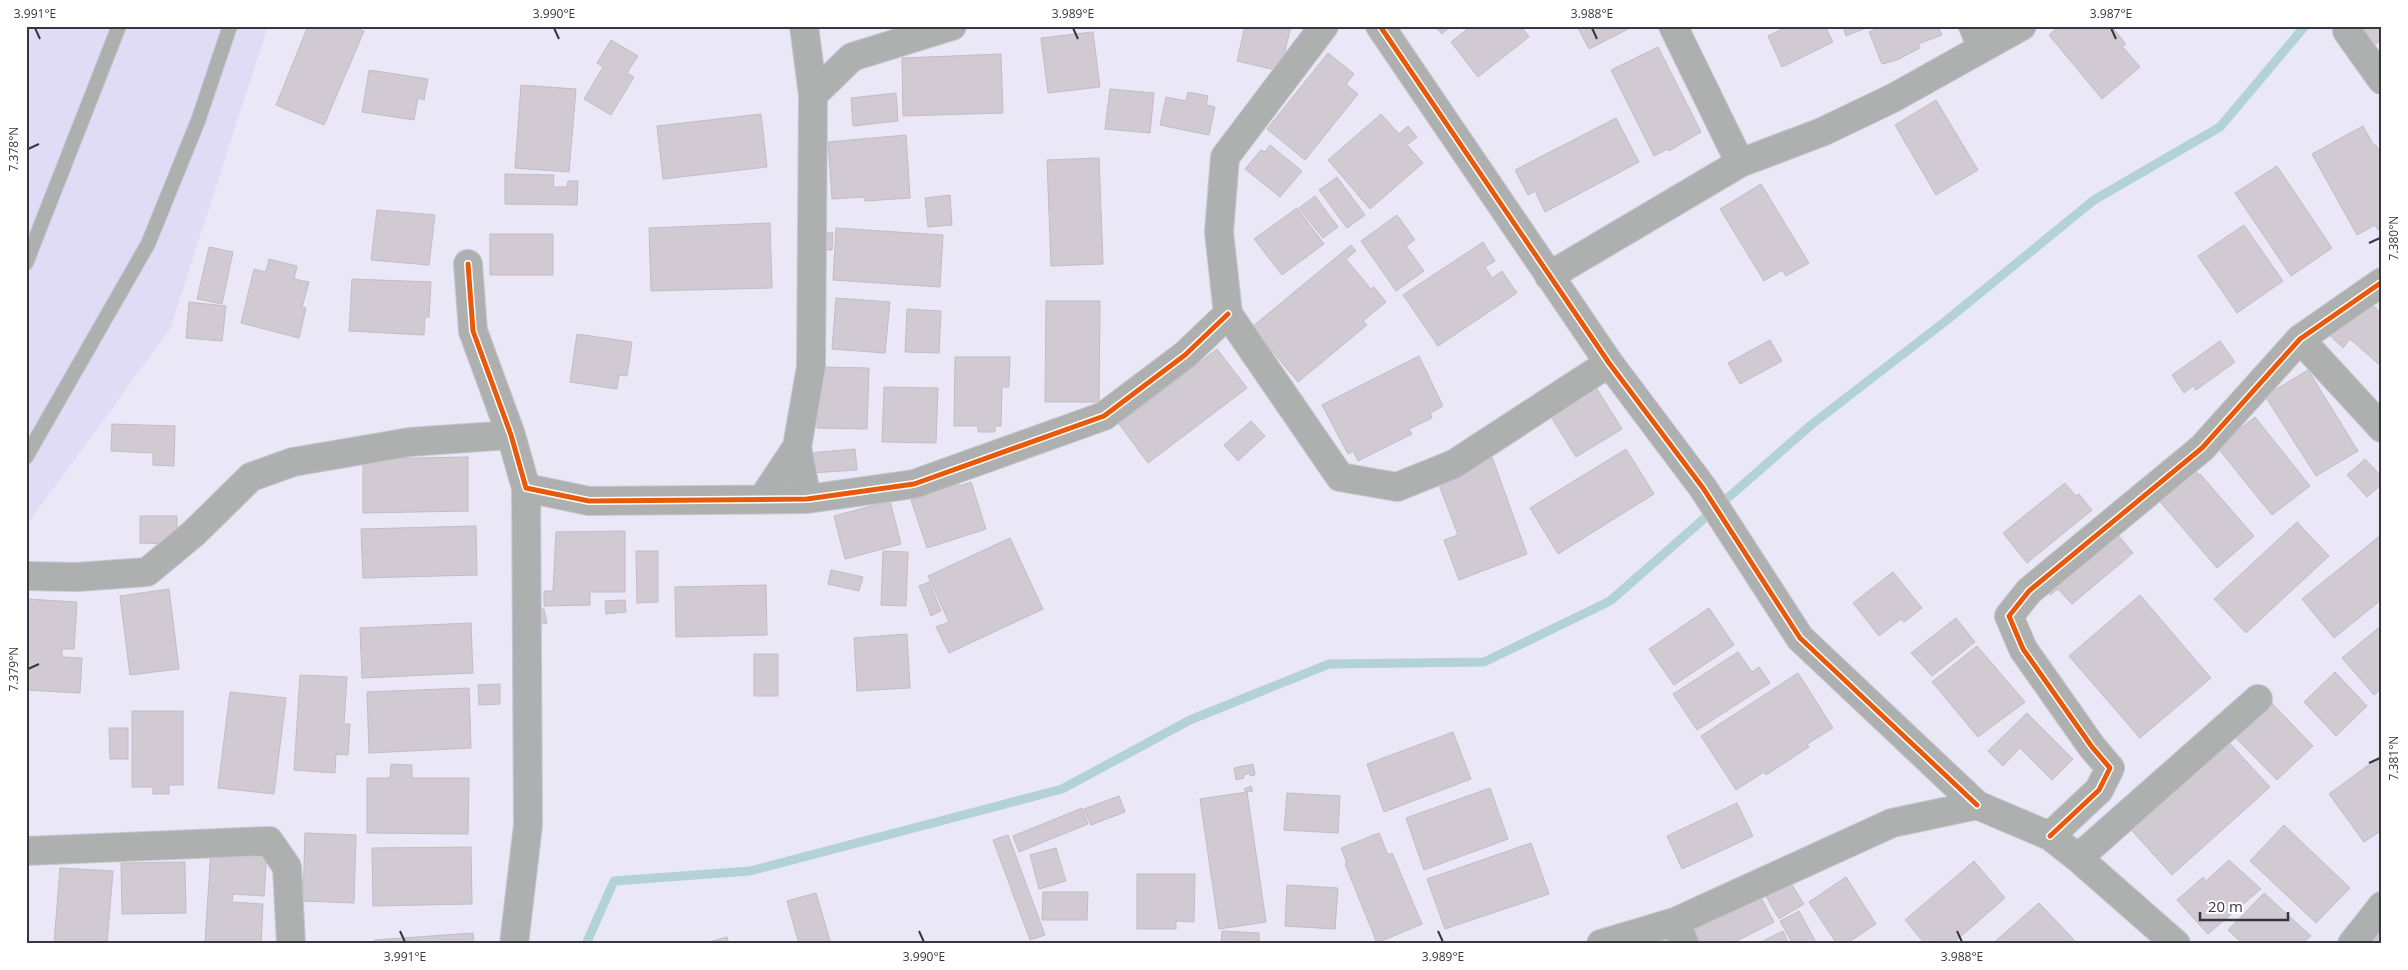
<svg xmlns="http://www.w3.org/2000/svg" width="2408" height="970" viewBox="0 0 2408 970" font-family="'Open Sans',sans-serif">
  <rect width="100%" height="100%" fill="#eae7f6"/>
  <!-- built -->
  <path fill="#e1dcf5" d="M26,26H268L170,329L26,526Z"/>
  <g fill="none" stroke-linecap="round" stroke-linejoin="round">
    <!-- stream -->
    <path stroke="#b3d2d6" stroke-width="9" d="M586,944L614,881L750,871L1062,789L1190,720L1329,664L1484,662L1610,601L1811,425L1947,320L2094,200L2220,127L2305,26"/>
  </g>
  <!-- building -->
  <path fill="#d1cad3" stroke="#c2bcc4" d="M308,26L339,28L340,26H353L364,31L324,125L276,105Z
    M1245,26H1291L1280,71L1237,61Z
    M1435,26H1451L1442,34Z
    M1471,26H1521L1529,37L1478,77L1451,42Z
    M1577,26H1634L1589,49Z
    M1788,26H1825L1833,42L1782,67L1768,36Z
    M1843,26H1871L1846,36Z
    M1883,26H1938L1942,35L1918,44L1920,48L1897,60L1882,64L1869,32Z
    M2059,26H2111L2126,44L2122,46L2140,67L2102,99L2049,35Z
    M2356,26H2382V40L2368,48Z
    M1093,32L1100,87L1048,93L1041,38Z
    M611,40L638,56L627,73L634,77L611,115L584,99L603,67L597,63Z
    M1658,47L1701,132L1669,151L1668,149L1654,156L1611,70Z
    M1328,53L1354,74L1346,84L1358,94L1305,160L1267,129Z
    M1001,54L1003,113L903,116L902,58Z
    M369,70L428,79L424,100L418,98L414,120L362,112Z
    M521,85L576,89L569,172L515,168Z
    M1110,89L1154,93L1150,133L1105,129Z
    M1188,92L1208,96L1206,105L1215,107L1209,135L1160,125L1166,97L1186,101Z
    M896,93L898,121L853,126L851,98Z
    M1936,100L1978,170L1936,195L1895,125Z
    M761,114L767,167L663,179L657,126Z
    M1381,114L1399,134L1408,126L1417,137L1407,145L1423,163L1370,209L1328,160Z
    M1616,118L1639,162L1545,212L1535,191L1528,195L1515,170Z
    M2363,126L2374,146L2376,145L2382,155V228L2378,230L2375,225L2357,235L2312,154Z
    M906,135L910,198L865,201V197L832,199L828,142Z
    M1270,145L1302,171L1280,197L1245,169L1261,150L1265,152Z
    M1099,158L1103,264L1051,266L1047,160Z
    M2277,166L2332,248L2291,276L2235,193Z
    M505,174L554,175L553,187H567L568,181H578L577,205L505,204Z
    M1337,177L1365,215L1347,228L1319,190Z
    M1761,184L1809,263L1786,276L1782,270L1764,281L1720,209Z
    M950,195L952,225L928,227L925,198Z
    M1315,196L1338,227L1323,238L1299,208Z
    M1297,208L1324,244L1282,275L1254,239Z
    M377,210L435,215L429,265L371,260Z
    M1397,215L1415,240L1406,246L1424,271L1396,291L1361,241Z
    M770,223L772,288L651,291L649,228Z
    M2244,225L2283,281L2237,313L2198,256Z
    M836,228L943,235L940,287L833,280Z
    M817,232L833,233L832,250L816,249Z
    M490,234H553V275H490Z
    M1483,242L1495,261L1485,267L1492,278L1502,271L1517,293L1438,346L1403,295Z
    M1351,245L1356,251L1346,259L1371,289L1374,287L1386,302L1363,321L1367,325L1298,382L1252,327Z
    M209,247L233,252L222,304L197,299Z
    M269,259L297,266L294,279L309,282L302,307L306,308L299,338L241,323L254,269L266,272Z
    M352,279L431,282L429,317H425L424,335L349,331Z
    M836,298L890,302L885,353L832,349Z
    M2367,300L2382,314V367L2350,339L2343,348L2318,324Z
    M1046,301H1100L1099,402H1045Z
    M189,302L226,306L222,341L186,338Z
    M907,309L941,311L939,353L905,352Z
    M577,334L632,342L627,376L619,375L617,389L570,382Z
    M1770,340L1782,361L1740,384L1728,363Z
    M2220,341L2235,362L2196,390L2193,386L2184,393L2172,375Z
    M1217,349L1247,388L1148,463L1119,424Z
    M1419,356L1443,406L1430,413L1432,418L1409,429L1412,434L1358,461L1353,451L1348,454L1322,405Z
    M955,357H1010L1009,387H1002L1001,426H995V432H978V426H954Z
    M819,367L869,368L867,429L817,428Z
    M2308,370L2358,451L2316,476L2265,396Z
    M1594,384L1622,429L1576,457L1548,412Z
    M884,387L938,388L936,443L882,442Z
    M2255,417L2310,486L2272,515L2217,447Z
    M1251,421L1265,436L1238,461L1224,445Z
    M112,424L175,426L174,466L153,465V453L111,451Z
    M855,449L857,470L811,473L810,453Z
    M1626,449L1654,494L1558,554L1530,508Z
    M468,457V511L363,513V459Z
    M1492,457L1527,554L1459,580L1444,540L1458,535L1436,477Z
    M2365,459L2382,477V484L2367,497L2347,475Z
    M2192,467L2199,475L2200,474L2254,536L2217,568L2156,497Z
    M956,477L959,486L971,482L986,529L927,548L911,500L927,495L924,488Z
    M2065,483L2076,496L2079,494L2092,510L2027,563L2003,533Z
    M890,501L901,544L845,559L834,516Z
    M140,516H177V544L140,543Z
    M2297,522L2329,556L2246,633L2214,599Z
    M476,526L477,575L363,578L361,529Z
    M2113,529L2133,553L2072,604L2058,589L2050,595L2033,574Z
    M625,531V592H590V605L544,606V591H553L556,532Z
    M2382,534V599L2334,638L2302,599Z
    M1010,538L1043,609L949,653L936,627L949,622L928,576Z
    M636,551H658V602L637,603Z
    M883,551L908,552L906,606L881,605Z
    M831,570L863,577L859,591L828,584Z
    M1893,572L1922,608L1904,622L1901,619L1879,636L1853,603Z
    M929,582L941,611L931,616L919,586Z
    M766,585L767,635L676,637L675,587Z
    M169,589L179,669L130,675L120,596Z
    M2140,595L2211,678L2140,738L2069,656Z
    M26,599L77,602L74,649H62V657L82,658L80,693L26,690Z
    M625,600L626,612L606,614L605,601Z
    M1709,608L1734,645L1674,685L1649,649Z
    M544,609L547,623L532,626L529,613Z
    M1956,618L1975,642L1932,676L1911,653Z
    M471,623L473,673L362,678L360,628Z
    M2382,625V688L2374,695L2342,658Z
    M907,634L910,688L857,691L854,638Z
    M1977,646L2025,702L1978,737L1932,682Z
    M1738,652L1752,672L1759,667L1770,683L1697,730L1673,694Z
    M754,654H778V696H754Z
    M2335,672L2367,706L2336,736L2304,702Z
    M1798,673L1833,728L1807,744L1809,747L1766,775L1764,772L1736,790L1701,736Z
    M300,675L347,677L344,724H350L348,755L336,754L335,773L294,770Z
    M500,684V704L479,705L478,685Z
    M469,688L471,748L369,753L367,692Z
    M230,692L286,698L274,794L218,788Z
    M2263,694L2313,746L2277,780L2227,729Z
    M132,711H183V785H169V794H153V787H132Z
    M2027,713L2073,759L2052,780L2020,748L2003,766L1988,751Z
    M2213,725L2270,787L2172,875L2115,812Z
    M109,728H128V759H110Z
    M1453,732L1471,779L1384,812L1367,764Z
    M2382,755V830L2364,842L2329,794Z
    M391,764L412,765V778H469L468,834L367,833V778H390Z
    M1253,764L1255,775L1250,776V773L1244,775V778L1236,780L1234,768Z
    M1251,786L1253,791L1246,792L1244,789Z
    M1490,788L1508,839L1424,870L1406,818Z
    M1247,792L1266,922L1219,929L1200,799Z
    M1287,793L1340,796L1338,833L1284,830Z
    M1119,796L1125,812L1091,825L1084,809Z
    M1737,803L1753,836L1682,869L1667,836Z
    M1082,808L1088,824L1019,852L1013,836Z
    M2284,825L2350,888L2316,923L2250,861Z
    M305,833L356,835L354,903L303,901Z
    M1379,833L1388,855L1392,853L1422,924L1377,943L1345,864L1347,863L1341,848Z
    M1008,835L1045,935L1030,940L993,840Z
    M1531,843L1549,894L1445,929L1427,879Z
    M211,847L267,850L264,896L233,894L232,902L263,904L261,944H205Z
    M471,847L472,904L373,906L372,848Z
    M1056,848L1066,881L1039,889L1030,855Z
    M2229,860L2261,889L2208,934L2177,900L2203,877L2206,881Z
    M1974,861L2005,898L1952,944H1925L1905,920Z
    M185,862L186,913L122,914L121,863Z
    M60,868L113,871L107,944H54Z
    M1137,874H1195L1194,922L1176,921V929H1137Z
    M1787,877L1804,904L1779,919L1763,891Z
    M1846,877L1876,924L1846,944H1837L1809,902Z
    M1287,885L1338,888L1335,929L1285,926Z
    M1043,892H1088L1087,920H1042Z
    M816,893L831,944H799L787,901Z
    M2264,893L2311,936L2301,944H2243L2228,930Z
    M1760,896L1774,922L1731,944H1701L1693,930Z
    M2039,903L2078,944H1992Z
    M1799,911L1817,944H1793L1780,921Z
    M2382,917V944H2373L2365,937Z
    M1222,931L1259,933V944H1221Z
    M1783,931L1789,944H1757Z
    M473,933L474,944H375V940Z
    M727,937L729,944H702Z"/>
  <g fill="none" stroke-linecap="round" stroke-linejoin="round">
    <defs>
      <path id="lane" d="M26,263L119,26
        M26,457L148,244L198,121L230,26"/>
      <path id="street" d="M804,26L813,95L811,367L797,447L807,499
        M1324,26L1225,157L1219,232L1228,314L1340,477L1397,487L1454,464L1609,363
        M1380,26L1609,363L1703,488L1800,638L1977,805
        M1673,26L1740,163
        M1973,26L1982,48
        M2347,31L2382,80
        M813,95L852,57L952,26
        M468,264L473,331L511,435L526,488L589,501L807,499L914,484L1104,416L1185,355L1228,314
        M1549,276L1740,163L1822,132L1893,98L2022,26
        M2300,339L2382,428
        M763,498L797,447
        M26,576L77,577L147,572L194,533L251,477L293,462L410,442L511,435
        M2050,836L2099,790L2110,768L2092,747L2023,649L2009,616L2029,591L2202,448L2300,339L2382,282
        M26,851L269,841L287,867L291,944
        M2078,858L2258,699
        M1675,922L1685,944
        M514,944L528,825L526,488
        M1601,944L1675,922L1892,823L1977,805L2050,836L2078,858L2176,944
        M2352,944L2382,906"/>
    </defs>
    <!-- lane casing -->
    <use href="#lane" stroke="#c7c5d0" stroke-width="16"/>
    <!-- street casing -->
    <use href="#street" stroke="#c7c5d0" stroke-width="30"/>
    <!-- lane -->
    <use href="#lane" stroke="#aeb0af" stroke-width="14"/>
    <!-- street -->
    <use href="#street" stroke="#aeb0af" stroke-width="28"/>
    <defs>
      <path id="cycleway" d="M1380,26L1609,363L1703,488L1800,638L1977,805
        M468,264L473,331L511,435L526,488L589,501L807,499L914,484L1104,416L1185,355L1228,314
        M2050,836L2099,790L2110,768L2092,747L2023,649L2009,616L2029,591L2202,448L2300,339L2382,282"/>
    </defs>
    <!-- cycleway casing -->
    <use href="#cycleway" stroke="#fff" stroke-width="8"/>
    <!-- cycleway -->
    <use href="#cycleway" stroke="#e8590c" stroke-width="5"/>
  </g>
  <!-- ticks -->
  <path fill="none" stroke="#373540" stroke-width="2" d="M35,28L40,39M554,28L559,39M1073,28L1078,39M1592,28L1597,39M2111,28L2116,39M28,149L39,144M2369,243L2380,238M28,669L39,664M2369,763L2380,758M400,931L405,942M919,931L924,942M1438,931L1443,942M1957,931L1962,942"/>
  <!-- border -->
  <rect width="2408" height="970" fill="none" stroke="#ffffff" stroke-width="55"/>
  <!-- scale -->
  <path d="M2200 912v8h88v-8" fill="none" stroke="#373540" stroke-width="2.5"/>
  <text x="2208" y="912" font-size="15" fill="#373540" stroke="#ffffff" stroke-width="4" paint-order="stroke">20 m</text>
  <rect x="28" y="28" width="2352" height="914" fill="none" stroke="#373540" stroke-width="2"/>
  <g font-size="12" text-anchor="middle" fill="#373540">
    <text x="35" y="18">3.991°E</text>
    <text x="554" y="18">3.990°E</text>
    <text x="1073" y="18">3.989°E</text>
    <text x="1592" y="18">3.988°E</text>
    <text x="2111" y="18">3.987°E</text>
    <text transform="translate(14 149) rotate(-90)" y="4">7.378°N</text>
    <text transform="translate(2394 238) rotate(-90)" y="4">7.380°N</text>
    <text transform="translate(14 669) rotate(-90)" y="4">7.379°N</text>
    <text transform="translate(2394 758) rotate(-90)" y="4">7.381°N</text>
    <text x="405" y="961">3.991°E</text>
    <text x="924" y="961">3.990°E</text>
    <text x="1443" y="961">3.989°E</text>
    <text x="1962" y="961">3.988°E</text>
  </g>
</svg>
